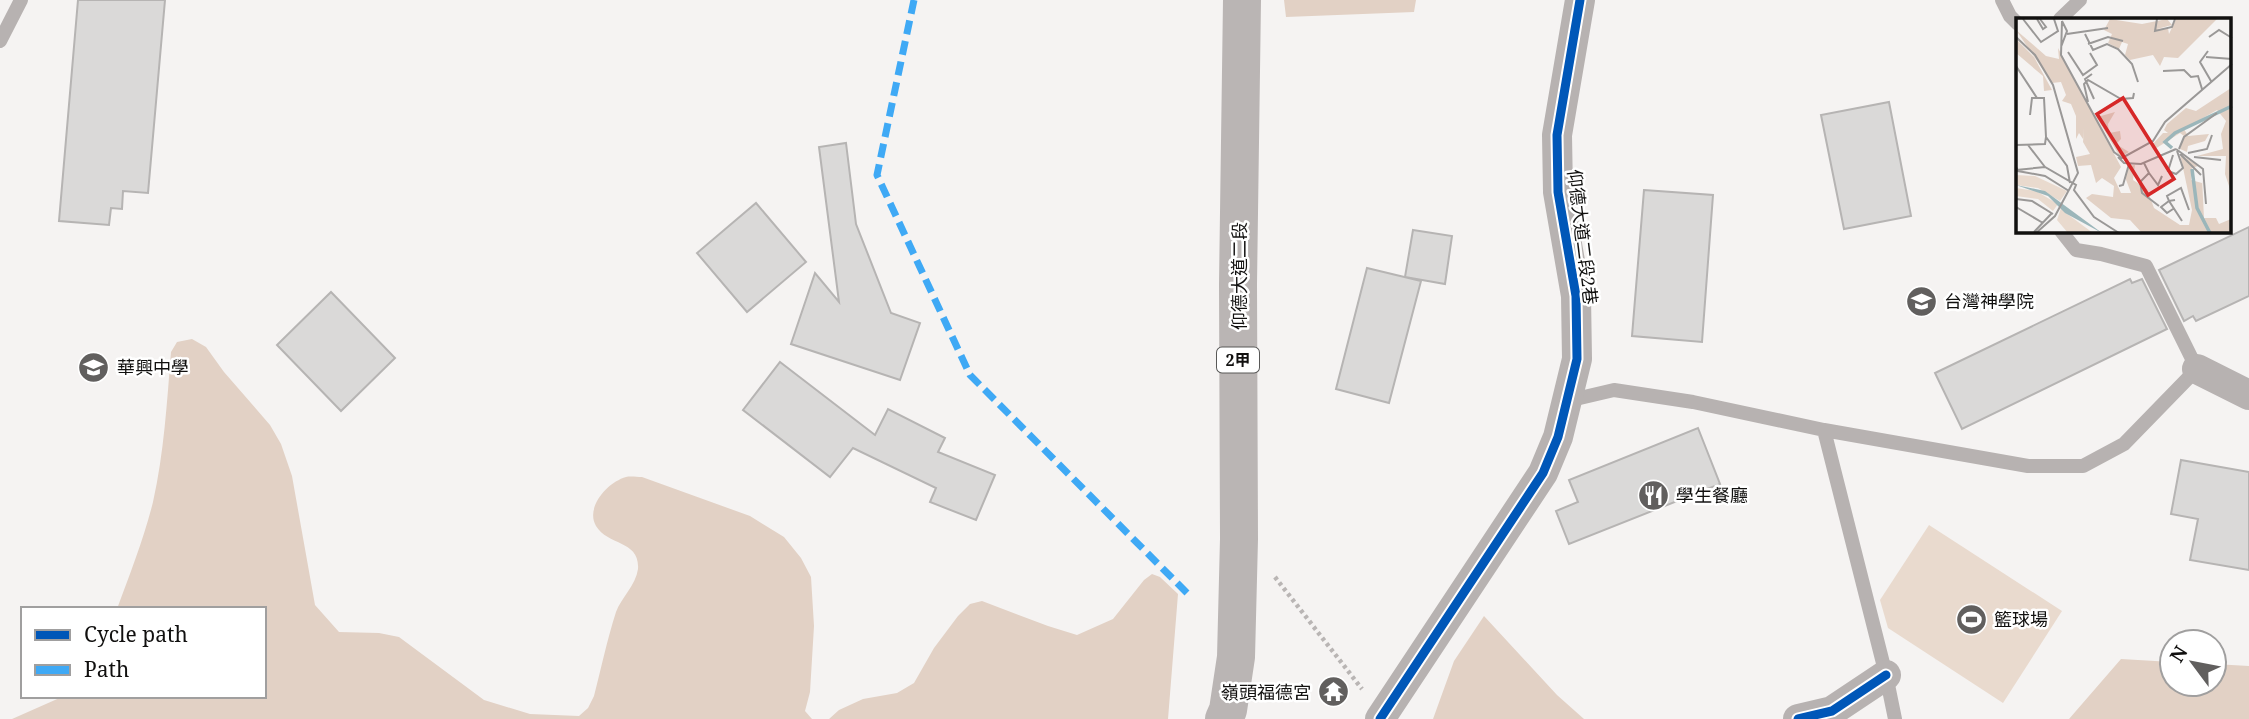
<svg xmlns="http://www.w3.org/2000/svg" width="2249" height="719" viewBox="0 0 2249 719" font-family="'Noto Serif','Noto Sans TC',serif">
  <rect width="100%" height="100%" fill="#f5f3f2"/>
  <!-- green -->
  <path fill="#e9dace" d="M1929,525L2062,611L2003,703L1888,628L1880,600Z"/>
  <!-- forest -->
  <path fill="#e2d1c5" d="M1284,0H1416L1414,12L1286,17Z
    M192,339L206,347L224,372L270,425L281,444L292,476L315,605L339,632L379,633L399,637L484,700L530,714L579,716L588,708L594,696C601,669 607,640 616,612C621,598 636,585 638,569C640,540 608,546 596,526C585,507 608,482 626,477C630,476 637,477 642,477L750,516L784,537L801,558L811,577L814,626L810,692L805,711L812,719H12L64,696H264V609H117C130,574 144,538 153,502C164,453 167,402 171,352L177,342Z
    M1152,574L1160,577L1178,594L1168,719H829L839,710L863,699L897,693L914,683L934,648L958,616L970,604L982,601L1048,626L1077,635L1113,619L1144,580Z
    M1484,616L1557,695L1584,719H1433L1454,661Z
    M2121,659L2172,662V684H2214V664L2249,666V719H2069Z"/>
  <!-- building -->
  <path fill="#dad9d8" stroke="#b6b4b3" stroke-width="2" d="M78,0H165L148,193L123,191L122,209L111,208L109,225L59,221Z
    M1889,102L1911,216L1844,229L1821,115Z
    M846,143L856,224L891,313L920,323L900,380L791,344L815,273L839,302L819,147Z
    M1644,190L1713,195L1702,342L1632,336Z
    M756,203L806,262L747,312L697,253Z
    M2249,227V296L2196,321L2193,316L2184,321L2159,270Z
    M1413,230L1452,236L1445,284L1405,277Z
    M1367,268L1421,281L1389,403L1336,389Z
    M2130,279L2132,283L2142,279L2167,329L1962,429L1935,373Z
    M331,292L395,358L341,411L277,345Z
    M780,362L875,435L888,409L945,438L938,452L995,475L976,520L930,502L936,488L853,448L830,477L743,410Z
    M1698,428L1720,484L1569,544L1556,511L1578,502L1569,480Z
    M2181,460L2249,472V570L2190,560L2198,519L2171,514Z"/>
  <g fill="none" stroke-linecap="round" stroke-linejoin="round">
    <!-- path -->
    <path stroke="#b9b5b4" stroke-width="4.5" stroke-dasharray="3.5 3.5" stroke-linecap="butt" d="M1275,577L1362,689"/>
    <!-- lane -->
    <path stroke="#b7b2b1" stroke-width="14" d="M2002,0L2010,16L2018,24
      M2060,19L2080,0
      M0,41L21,0
      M1567,401L1614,390L1693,402L1824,430L1886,675L1895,719
      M1824,430L2028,466H2083L2124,444L2197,369L2146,266L2101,254L2076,250L2061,231"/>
    <!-- street -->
    <path stroke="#b7b2b1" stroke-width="30" d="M2197,369L2249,395
      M1380,719L1543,473L1558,437L1577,359L1576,296L1558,192L1557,135L1580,0
      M1798,719L1832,711L1886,675"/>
    <!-- primary -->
    <path stroke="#bab5b4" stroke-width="38" d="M1224,719L1228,710L1236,657L1239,539L1238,284L1242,0"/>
    <!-- quiet -->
    <path stroke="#3fa9f5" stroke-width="7" stroke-dasharray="14 7" stroke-linecap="butt" d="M914,0L877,175L970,375L1189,595"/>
    <defs>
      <path id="cycleway" d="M1380,719L1543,473L1558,437L1577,359L1576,296L1558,192L1557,135L1580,0
        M1798,719L1832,711L1886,675"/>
    </defs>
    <!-- cycleway casing -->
    <use href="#cycleway" stroke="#fff" stroke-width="13"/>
    <!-- cycleway -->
    <use href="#cycleway" stroke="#0057b8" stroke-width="9"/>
  </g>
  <!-- icons -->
  <defs>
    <symbol id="university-disc" viewBox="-11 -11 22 22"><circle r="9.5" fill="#615f5e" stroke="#fff"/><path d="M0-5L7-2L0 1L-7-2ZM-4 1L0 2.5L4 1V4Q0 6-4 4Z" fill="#fff"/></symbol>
    <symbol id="school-disc" viewBox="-11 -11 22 22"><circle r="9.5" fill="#615f5e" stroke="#fff"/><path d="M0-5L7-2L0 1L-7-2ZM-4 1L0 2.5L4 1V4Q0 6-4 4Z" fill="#fff"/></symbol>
    <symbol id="restaurant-disc" viewBox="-11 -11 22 22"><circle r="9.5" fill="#615f5e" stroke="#fff"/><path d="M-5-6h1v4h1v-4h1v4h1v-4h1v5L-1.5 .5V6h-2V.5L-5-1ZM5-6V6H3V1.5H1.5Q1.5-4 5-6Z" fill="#fff"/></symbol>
    <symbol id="stadium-disc" viewBox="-11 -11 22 22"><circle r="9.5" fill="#615f5e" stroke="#fff"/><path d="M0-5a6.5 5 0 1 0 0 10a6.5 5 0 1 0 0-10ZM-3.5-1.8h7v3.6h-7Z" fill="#fff"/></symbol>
    <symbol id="temple-disc" viewBox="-11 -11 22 22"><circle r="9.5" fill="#615f5e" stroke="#fff"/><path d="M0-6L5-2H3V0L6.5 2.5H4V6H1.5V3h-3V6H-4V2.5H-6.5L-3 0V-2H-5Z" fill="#fff"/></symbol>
  </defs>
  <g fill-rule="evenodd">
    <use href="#university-disc" x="1904" y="284" width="35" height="35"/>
    <use href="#school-disc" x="76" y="350" width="35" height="35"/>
    <use href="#restaurant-disc" x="1636" y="478" width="35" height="35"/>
    <use href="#stadium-disc" x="1954" y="602" width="35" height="35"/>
    <use href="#temple-disc" x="1316" y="674" width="35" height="35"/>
  </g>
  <g text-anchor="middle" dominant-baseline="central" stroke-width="5" stroke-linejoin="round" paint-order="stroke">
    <!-- shield labels -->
    <rect fill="#fff" stroke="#585857" stroke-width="2" x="1217" y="347.5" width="42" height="25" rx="5"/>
    <g font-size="16" font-weight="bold" fill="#11100f">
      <text x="1238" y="360">2甲</text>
    </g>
    <!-- street labels -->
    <g font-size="18" fill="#11100f" stroke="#fff">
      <text transform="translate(1583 237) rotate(83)">仰德大道二段2巷</text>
      <text transform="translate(1239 276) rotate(-90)">仰德大道二段</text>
    </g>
    <!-- poi labels -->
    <g font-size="18" fill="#11100f" stroke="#fff" text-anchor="start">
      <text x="1944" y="301">台灣神學院</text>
      <text x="117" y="367">華興中學</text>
      <text x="1676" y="495">學生餐廳</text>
      <text x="1994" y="619">籃球場</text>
      <text x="1311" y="692" text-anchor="end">嶺頭福德宮</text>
    </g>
  </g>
  <!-- overview -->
  <g transform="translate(2016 18)">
    <rect width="215" height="215" fill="#f5f3f2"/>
    <path d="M0,157L19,158L51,173L44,183L22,170L0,167ZM0,170L20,173L42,186L37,193L22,181L0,178ZM45,190L50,195L77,215H52L41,202Z" fill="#e9dace"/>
    <path d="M94,1L126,6L151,1L156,7L141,11L152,10L153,16L160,1H201L162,40L148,39L144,48L137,37L114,42L109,37L112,26L106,24L103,31L92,25L96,16L88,12ZM0,12L30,38L43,41L42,30L105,149L98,160L105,175H115L109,159L112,148L119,147L117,162L131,171L138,190L164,207H173L176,192L164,136L182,148L176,150L175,162L186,165V160L188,200H200L203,206L215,201V215H126L114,202L95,200L70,180L76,176L97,179L98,168L86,160L80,165L75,147L62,148L60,139L74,136L67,124L68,110L67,121L63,115L60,121V98L55,86L46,83L50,77L45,64L36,65ZM0,21L18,39L36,72L28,73L27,58L0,35ZM215,70V174L209,156L210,138H181L207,131L205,116L210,103L201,92L168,111L172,118L193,116L189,123L172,128L171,134L164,131L168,118L164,115L139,131L136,127L147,115H152L148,112L151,106L170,90L180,93ZM99,94L92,106L93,115L104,113L105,121L100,126L113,134L104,139L78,95L85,98Z" fill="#e2d1c5"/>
    <path d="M0,167L29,173L86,215L49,195L32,178Z" fill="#9bb6ba"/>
    <path fill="none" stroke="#9bb6ba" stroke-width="3.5" d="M156,130L149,124L159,115L216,88M176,151L181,190L194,215"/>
    <path fill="none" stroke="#9a9897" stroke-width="2" d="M7,1L25,24L42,13L38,1M21,1L27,11L30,9L24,1M141,1L139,13L156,9L159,1M46,3L45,37L98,134L106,140L137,123L149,104L216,46M51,16L92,10M69,16L77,32L91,26L102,31L116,46L122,64M0,19L19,37L37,67L62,155L39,198L20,215M193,19L203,12L216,20M72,26L92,19L107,23M45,29L51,13L46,3M192,33L184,44L195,63M52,34L67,57L81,47L74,35M190,39L216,41M0,48L21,80H28L30,119L51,148L54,165M147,53L168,52L175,59L182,58L186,71M76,56L69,61L78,81M72,84L68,66L72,62L105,81L117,80L118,75M14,97L16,80H21M0,127L29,126L30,119M12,127L29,149M160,131L187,151L190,186M163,131L168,119L201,95M172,135L191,131L196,117M164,136L185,157M157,137L152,153L160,156L167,150L161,133M102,139L108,145L125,146L160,131M178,139L205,142M128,145L133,155L124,164L126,175L143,188M0,149L2,153L29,158L53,173M0,152L29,149L60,167L58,172L78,199L103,215M133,155L142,167L146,158M103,168L107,167L113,146M0,181L16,183L37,196M159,182L153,183L151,178L165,170L173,192M0,189L27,205M157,191L151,195L145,189L153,183L166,203M18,214L36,195"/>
    <path fill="#d62828" fill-opacity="0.15" stroke="#d62828" stroke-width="3.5" d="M107,80L158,161L132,177L81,96Z"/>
    <rect width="215" height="215" fill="none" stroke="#11100f" stroke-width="3.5"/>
  </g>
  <!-- legend -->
  <rect x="21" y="607" width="245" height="91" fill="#ffffff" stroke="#a09f9f" stroke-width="2"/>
  <rect x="35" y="630" width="35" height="10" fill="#0057b8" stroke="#a09f9f" stroke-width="2"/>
  <text x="84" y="642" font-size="21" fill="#11100f">Cycle path</text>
  <rect x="35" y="665" width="35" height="10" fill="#3fa9f5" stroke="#a09f9f" stroke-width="2"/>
  <text x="84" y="677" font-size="21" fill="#11100f">Path</text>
  <!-- north arrow -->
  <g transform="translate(2193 663) rotate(302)"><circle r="33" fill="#ffffff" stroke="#a09f9f" stroke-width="2"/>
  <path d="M0-5L12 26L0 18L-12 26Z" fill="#615f5e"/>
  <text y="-10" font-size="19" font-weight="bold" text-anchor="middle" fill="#11100f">N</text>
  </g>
</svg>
